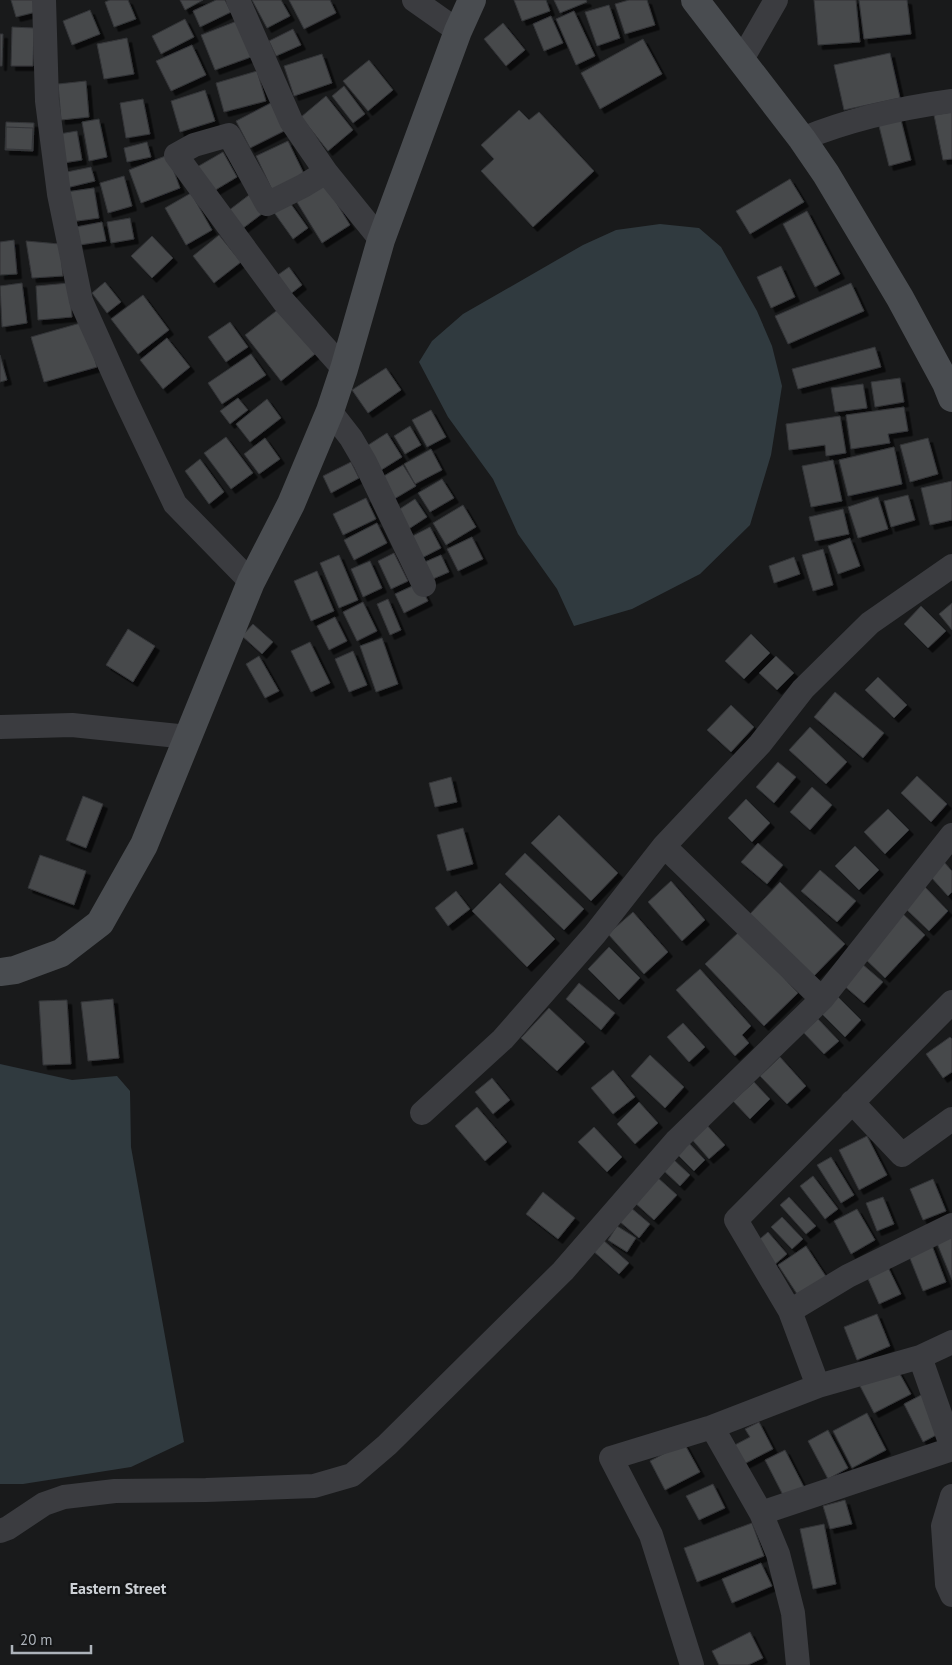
<svg xmlns="http://www.w3.org/2000/svg" width="952" height="1665" viewBox="0 0 952 1665" font-family="'PT Sans',sans-serif">
  <defs>
    <filter id="shadow"><feDropShadow dx="4.5" dy="4.5" stdDeviation="0" flood-color="#0009"/></filter>
  </defs>
  <rect width="100%" height="100%" fill="#191a1b"/>
  <!-- water -->
  <path fill="#303a3f" d="M660,224L699,228L721,247L757,311L772,346L782,386L771,455L750,525L700,574L632,609L574,626L557,589L518,534L493,479L448,417L419,362L432,341L463,314L583,245L616,230Z
    M0,1064L72,1080L117,1076L130,1091L131,1147L184,1442L131,1467L23,1484H0Z"/>
  <!-- building -->
  <path fill="#46484b" stroke="#333437" filter="url(#shadow)" d="M11,0H33L36,12L16,17Z
    M110,0H128L136,19L114,27L105,2Z
    M180,0H203L185,10Z
    M216,0H225L231,12L200,27L193,11Z
    M252,0H281L290,16L267,28Z
    M289,0H330L336,13L304,29Z
    M514,0H546L550,11L522,21Z
    M554,0H586L587,2L560,13Z
    M629,0H647L655,25L625,34L615,4Z
    M814,0H856L860,42L818,45Z
    M859,0H907L911,34L864,39Z
    M609,5L620,38L597,46L585,12Z
    M90,10L100,34L72,45L63,21Z
    M574,11L595,56L576,65L556,19Z
    M551,16L563,43L544,51L533,24Z
    M185,19L194,37L161,54L152,36Z
    M237,21L251,57L215,70L201,35Z
    M503,23L525,50L506,66L484,39Z
    M12,27L34,28L33,66H11Z
    M293,29L301,45L276,56L269,41Z
    M0,34H3L2,66H0Z
    M127,38L134,74L104,79L97,44Z
    M643,39L662,74L600,109L581,73Z
    M192,45L206,75L171,91L156,61Z
    M890,53L900,98L844,110L834,65Z
    M322,54L332,83L294,96L284,66Z
    M369,60L393,90L368,111L343,81Z
    M257,71L266,101L224,112L216,83Z
    M86,81L89,117L61,120L58,84Z
    M344,86L365,114L353,123L332,96Z
    M205,90L215,121L180,132L171,101Z
    M326,96L353,130L328,151L301,117Z
    M143,99L150,134L126,138L120,103Z
    M271,103L284,131L250,148L236,121Z
    M519,110L529,120L539,112L594,171L533,227L481,171L494,159L481,145Z
    M952,112V159L943,160L934,115Z
    M900,116L911,160L889,166L878,122Z
    M99,119L107,157L89,161L82,122Z
    M6,122L34,123L33,151L5,150Z
    M6,127L33,128L32,150L6,149Z
    M77,131L82,160L57,164L53,135Z
    M288,141L306,178L274,194L256,156Z
    M147,142L151,157L127,162L124,148Z
    M223,152L237,177L212,192L197,167Z
    M168,155L180,188L141,203L129,170Z
    M91,167L95,181L66,188L62,173Z
    M124,176L132,206L108,213L100,183Z
    M790,179L804,202L750,234L736,211Z
    M323,181L350,225L322,243L295,199Z
    M94,188L99,218L70,222L66,192Z
    M191,193L212,230L186,245L165,208Z
    M249,195L263,213L242,229L228,211Z
    M288,200L308,228L293,239L273,211Z
    M807,211L840,274L815,287L783,224Z
    M130,218L134,239L111,243L107,222Z
    M102,222L106,241L79,245L76,227Z
    M219,235L241,262L214,283L193,256Z
    M152,236L173,258L152,278L131,256Z
    M14,240L17,274L0,275V242Z
    M26,241L60,244L63,276L32,278Z
    M781,266L795,297L771,308L757,277Z
    M289,267L302,285L289,295L275,277Z
    M105,282L121,302L107,313L92,293Z
    M22,283L27,323L2,327L0,286Z
    M69,283L72,317L38,320L36,286Z
    M851,283L864,311L788,344L775,316Z
    M143,295L169,330L138,354L111,319Z
    M280,308L315,354L281,381L245,335Z
    M84,322L97,367L44,382L31,337Z
    M230,322L248,347L226,362L208,337Z
    M167,338L190,367L163,389L140,360Z
    M875,347L881,367L798,389L792,369Z
    M251,354L266,375L222,404L208,383Z
    M0,355L7,380L0,382Z
    M386,368L401,390L368,413L352,390Z
    M900,378L904,402L875,407L871,382Z
    M863,384L867,408L835,412L831,388Z
    M238,398L248,410L230,424L220,411Z
    M267,399L281,418L250,442L236,424Z
    M904,407L908,431L888,434L890,443L851,449L846,415Z
    M431,410L446,437L427,447L412,420Z
    M840,416L846,453L826,456L825,445L789,450L786,424Z
    M410,426L421,445L405,454L394,436Z
    M387,433L402,457L378,472L362,449Z
    M226,437L253,473L231,489L204,453Z
    M265,438L280,459L259,474L244,454Z
    M928,438L938,474L910,482L900,445Z
    M894,447L902,484L848,496L839,460Z
    M431,449L442,470L415,484L404,464Z
    M200,459L224,492L209,504L185,471Z
    M833,460L842,501L811,507L802,466Z
    M351,462L359,478L331,493L323,476Z
    M403,465L416,486L389,502L377,480Z
    M442,479L454,498L430,512L418,493Z
    M952,481V520L930,525L921,488Z
    M908,495L915,520L891,527L884,501Z
    M878,497L888,529L858,538L848,507Z
    M366,498L376,519L343,535L333,514Z
    M415,499L427,517L404,532L392,514Z
    M463,505L476,527L446,545L433,523Z
    M843,509L849,534L815,541L809,517Z
    M377,523L387,543L354,560L344,540Z
    M430,527L441,548L416,561L405,540Z
    M472,537L483,559L458,571L447,549Z
    M850,538L860,566L838,574L828,546Z
    M823,549L833,585L813,591L802,555Z
    M394,553L408,581L391,589L378,561Z
    M339,555L358,600L339,608L320,563Z
    M441,555L449,572L426,582L418,565Z
    M794,557L800,574L774,583L769,566Z
    M370,561L382,588L363,597L351,569Z
    M317,571L334,611L311,621L294,581Z
    M419,583L428,601L404,613L395,594Z
    M388,599L401,630L390,635L377,604Z
    M363,602L377,631L357,641L343,612Z
    M952,603V630L939,614Z
    M921,606L946,631L928,648L904,624Z
    M335,617L347,641L329,650L317,626Z
    M253,624L273,642L262,654L242,636Z
    M128,629L155,646L133,682L106,665Z
    M751,634L770,653L744,679L725,661Z
    M382,638L398,684L376,692L360,646Z
    M310,642L330,683L311,692L291,651Z
    M353,651L367,685L349,692L335,659Z
    M259,656L279,691L265,698L246,664Z
    M776,656L794,673L777,690L759,673Z
    M878,677L907,705L894,718L865,690Z
    M835,692L884,733L863,758L814,717Z
    M731,705L754,727L731,752L707,730Z
    M810,727L847,762L826,784L789,750Z
    M778,762L796,777L774,803L756,787Z
    M917,776L947,804L931,822L901,793Z
    M451,777L457,802L435,807L429,783Z
    M812,787L832,805L810,830L790,812Z
    M83,796L103,804L86,848L66,840Z
    M746,799L770,823L752,842L728,818Z
    M888,809L909,830L885,854L864,832Z
    M559,815L618,873L591,901L531,843Z
    M463,828L473,864L447,871L437,835Z
    M758,843L783,865L767,884L741,862Z
    M855,846L879,870L859,890L835,866Z
    M525,853L584,909L564,930L505,874Z
    M40,855L86,871L74,905L28,888Z
    M944,862L952,871V892L948,896L930,876Z
    M820,870L856,901L837,922L801,891Z
    M671,881L705,920L682,941L648,902Z
    M780,882L845,944L813,977L749,915Z
    M500,883L555,939L527,967L472,911Z
    M925,887L948,911L929,931L905,908Z
    M456,891L470,909L448,926L435,908Z
    M900,911L925,935L885,978L860,954Z
    M633,912L668,952L644,974L608,934Z
    M740,931L798,993L764,1026L705,964Z
    M609,947L640,978L619,1000L588,969Z
    M861,963L883,982L864,1003L842,984Z
    M700,969L751,1026L742,1035L749,1043L735,1056L676,990Z
    M579,983L615,1013L601,1030L566,999Z
    M837,996L861,1020L845,1037L821,1013Z
    M113,999L119,1058L88,1061L81,1002Z
    M67,1000L71,1064L43,1065L39,1001Z
    M549,1008L585,1042L557,1071L521,1038Z
    M818,1019L839,1041L824,1054L803,1032Z
    M683,1023L705,1047L689,1062L667,1037Z
    M950,1037L952,1039V1072L943,1078L926,1054Z
    M650,1055L684,1087L665,1108L631,1076Z
    M780,1057L806,1086L787,1104L760,1076Z
    M613,1070L635,1097L613,1114L591,1088Z
    M492,1078L510,1100L493,1114L475,1092Z
    M754,1082L770,1099L750,1119L733,1101Z
    M639,1102L658,1123L635,1144L617,1124Z
    M477,1107L507,1142L485,1161L455,1126Z
    M704,1122L725,1145L709,1159L689,1136Z
    M594,1127L622,1157L607,1172L578,1142Z
    M867,1136L887,1175L859,1190L839,1150Z
    M686,1140L705,1160L694,1171L675,1152Z
    M831,1157L854,1195L841,1203L817,1165Z
    M673,1159L690,1175L680,1186L663,1170Z
    M813,1176L838,1209L825,1219L800,1186Z
    M657,1177L677,1195L654,1220L634,1202Z
    M933,1179L946,1211L923,1220L910,1189Z
    M543,1192L575,1218L558,1239L526,1214Z
    M789,1197L816,1226L806,1234L780,1205Z
    M883,1197L894,1224L877,1231L866,1203Z
    M630,1207L650,1224L639,1238L619,1221Z
    M857,1209L875,1240L851,1254L834,1221Z
    M782,1217L803,1239L792,1249L771,1227Z
    M617,1226L636,1238L627,1252L608,1240Z
    M768,1232L787,1254L773,1266L754,1244Z
    M952,1234V1280L936,1241Z
    M602,1239L629,1263L619,1274L592,1250Z
    M931,1243L946,1282L923,1291L907,1251Z
    M806,1246L827,1278L799,1297L778,1265Z
    M886,1263L901,1294L879,1304L865,1272Z
    M877,1314L890,1346L857,1360L844,1327Z
    M896,1367L911,1394L874,1413L860,1386Z
    M923,1394L942,1432L923,1442L904,1404Z
    M867,1413L886,1450L852,1468L833,1431Z
    M759,1422L773,1449L740,1466L731,1447L750,1437L745,1429Z
    M828,1430L848,1468L828,1479L808,1441Z
    M684,1443L700,1472L665,1490L650,1461Z
    M785,1450L806,1491L786,1501L765,1460Z
    M713,1484L725,1508L699,1520L686,1496Z
    M845,1500L852,1524L830,1529L823,1506Z
    M752,1523L764,1556L697,1582L684,1548Z
    M824,1524L836,1584L813,1589L800,1529Z
    M761,1563L772,1586L732,1603L722,1579Z
    M750,1632L763,1658L748,1665H719L712,1651Z"/>
  <g fill="none" stroke-linecap="round" stroke-linejoin="round">
    <!-- street -->
    <path stroke="#3b3c40" stroke-width="24" d="M44,0L47,101L59,194L81,301L125,399L175,504L251,582
      M238,0L291,121L326,172L381,240
      M414,0L458,31
      M741,61L776,0
      M802,139C851,119 900,108 952,101
      M326,172L303,186L267,204L229,135L194,145L176,155L284,302L344,369
      M330,411L351,438L365,462L424,585
      M0,727L72,725L188,737
      M664,846L822,999
      M852,1102L902,1155L952,1119
      M422,1113L503,1039L595,934L664,846L760,744L803,689L870,623L952,566
      M790,1311L736,1220L952,1002
      M952,1342L920,1357L952,1448
      M818,1386L790,1311L848,1276L952,1225
      M952,1496L943,1526L947,1584L952,1595
      M761,1513L712,1427L818,1386L920,1357
      M0,1531L8,1528L44,1504L64,1497L115,1491L206,1490L314,1486L352,1475L387,1445L563,1271L677,1140L822,999L952,835
      M692,1665L651,1535L611,1458L712,1427
      M798,1665L793,1613L778,1554L761,1513L952,1449"/>
    <!-- secondary -->
    <path stroke="#494c50" stroke-width="28" d="M695,0L802,139L826,174L900,298L946,383L952,398
      M0,972L15,970L61,953L100,923L144,845L251,582L291,504L330,411L344,369L381,240L458,31L472,0"/>
  </g>
  <g text-anchor="middle" dominant-baseline="central" stroke-width="5" stroke-linejoin="round" paint-order="stroke">
    <!-- neighbourhood labels -->
    <g font-size="16" font-weight="bold" fill="#cdd1d6" stroke="#141516">
      <text x="118" y="1588">Eastern Street</text>
    </g>
  </g>
  <!-- scale -->
  <path d="M12 1645v8h79v-8" fill="none" stroke="#adb3ba" stroke-width="2.5"/>
  <text x="20" y="1645" font-size="15" fill="#adb3ba" stroke="#141516" stroke-width="4" paint-order="stroke">20 m</text>
</svg>
